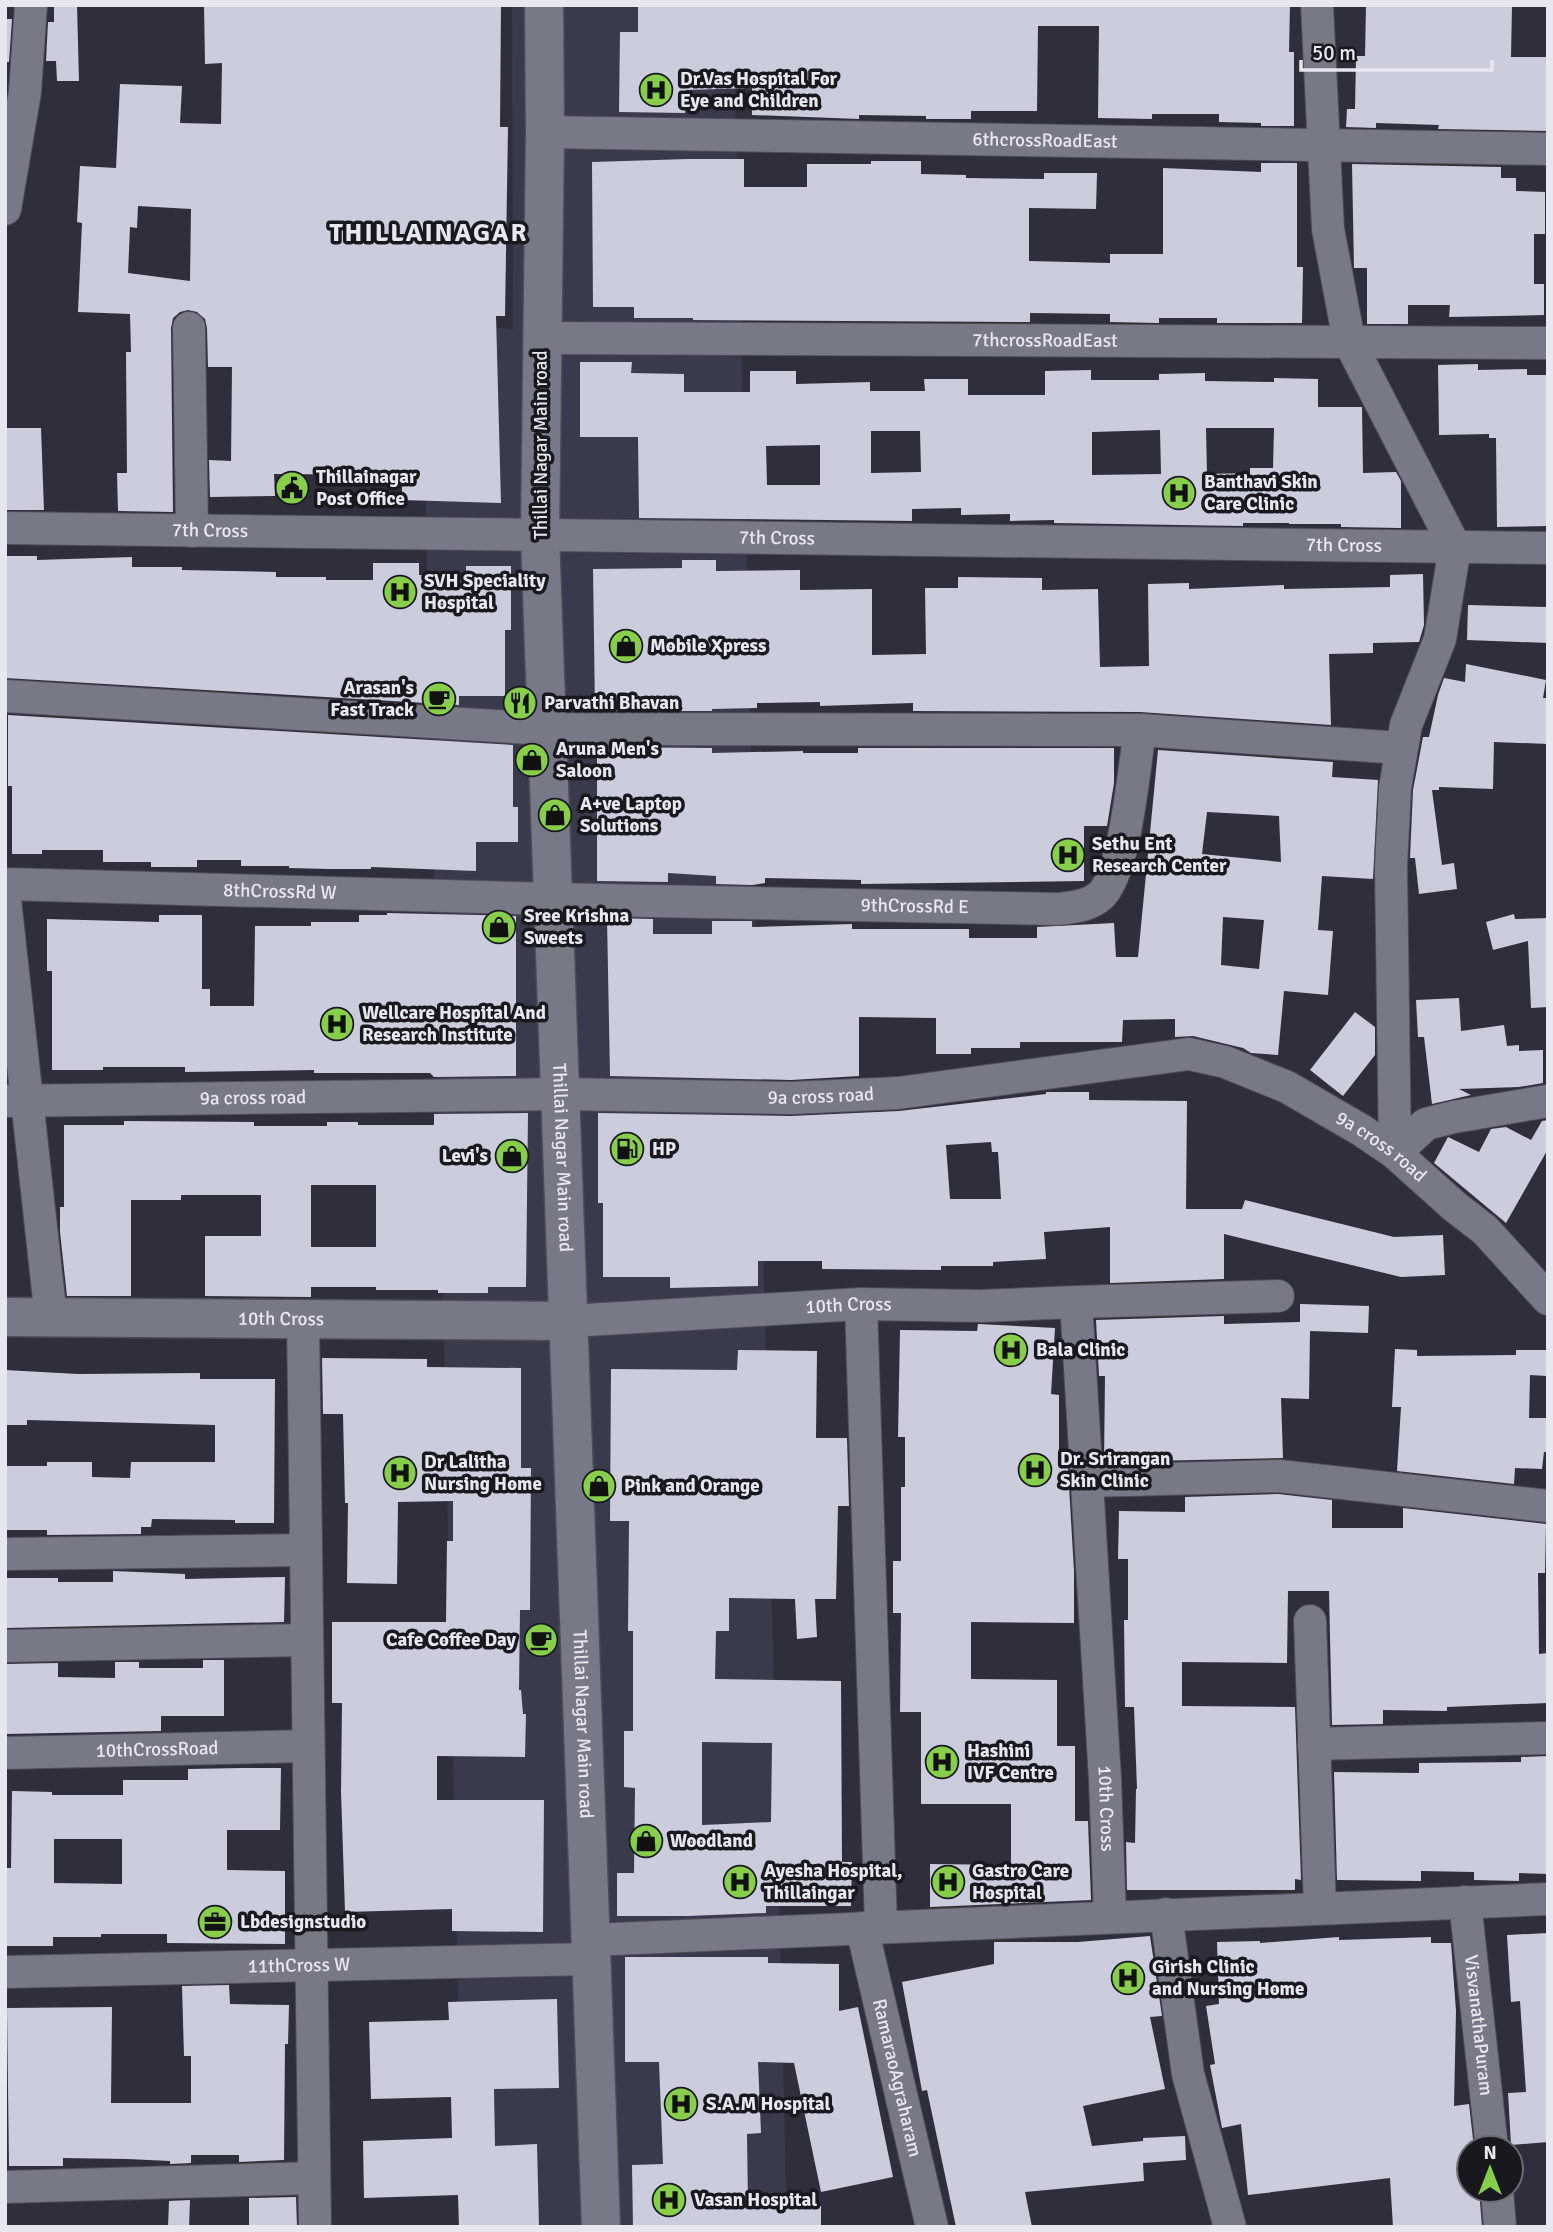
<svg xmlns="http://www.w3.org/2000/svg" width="1553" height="2232" viewBox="0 0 1553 2232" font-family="Signika,sans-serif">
  <rect width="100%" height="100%" fill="#2f2f3c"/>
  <!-- built -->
  <path fill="#393a4b" d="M512,5H733L787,2227H463L422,325L513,329Z"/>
  <!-- building -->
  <path fill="#cbccdc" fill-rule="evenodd" d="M54,5H77L79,81H57L56,61H46L48,22H54Z
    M204,5H501L500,127H508L505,316H496L501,503L402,500V475L274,474L275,496L210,497L209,460L231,461L232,367H208L207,328L205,319L197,312L188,310L180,312L173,318L171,328L173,512L118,511L117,473H127L126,352H131L130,314L78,312L82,223L77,222L80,166L116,168L120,84L182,86L180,123L221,124L222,63L205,64ZM138,206L191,209L190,281L128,273L130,227L137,228Z
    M638,5H1290L1289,52H1294V126H1261V123L1219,122V114H1152V119L1098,118L1099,26H1038L1037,111H971V119H926V116L859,115V119L752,115V88L686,90L685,113L619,112L620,32H638Z
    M1366,5H1512L1511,57H1548V131L1438,129L1439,125L1376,123V128L1346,127L1347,109H1355L1356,56H1365Z
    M5,19H12L9,62H5Z
    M688,159H744V187H807V164H871V161H921V174L966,175V178L1044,179V173H1097L1096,209L1029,208V261L1110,263V254H1163V168L1261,172V163H1297V267H1303L1302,323H1217V318H1159V323L1110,322V314L1030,313V322L693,320V318H634V307H593L592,162Z
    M1352,164L1501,167V178H1516V191L1545,192V234H1534V284H1544V315L1449,317L1450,305H1408V324H1367V268H1354Z
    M580,362H632L631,373L684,374V392H750V371H796V384L870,382V391H925L924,379H968V395H1045V371L1091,370V380H1159V374L1205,373V381L1274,382V378L1318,379V407H1362L1363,473L1396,472L1401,481V528L1341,527V524H1289V523H1243V526L1054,523V520L1010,521V514L961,515V508L912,509V521L639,518L638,437H580ZM1206,428H1274L1273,468H1250V473L1207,474ZM1160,430L1161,474L1092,475V432ZM871,431H920L921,472L871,473ZM820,445V485H767L766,446Z
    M1478,364V370L1527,369V375H1548V526L1497,527L1496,438H1489V434L1439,435L1438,365Z
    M5,428H41L44,510H5Z
    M5,556H37V560L132,557V567H182V570L276,572V577H326V580H373V563H419V575H466V566H511V630H505V696H459V705L5,678Z
    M682,560H716V571L800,570V590L872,589V655L926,654L925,588H958V577L1042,578V590L1098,589L1100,667L1149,666L1148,584L1189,583V589L1284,585V589L1390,587V575L1423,574L1424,625L1419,642L1373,643V653L1329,654L1331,725L1140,712L913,711V703L820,706V702L757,703V708L712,709V711H595L593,569L682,568Z
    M1468,605L1548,607V643L1467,640Z
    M1466,664L1546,680L1543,698H1548V744L1494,742L1493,789L1439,787V790H1432L1442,865L1454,863L1457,889L1419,894L1415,858H1410L1413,790L1423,737H1429L1438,695L1444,678L1465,682Z
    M8,715L513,745V807H518V842H476V871L371,867V869H329L289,868V866H241V860H197V867H151V862H103V850H42V854H12V786H8Z
    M597,747L712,748V753L803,751V753H858V748H1114V783L1107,826H1084V881L861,884V880L765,878V883L752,885L716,884V876L668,873V882L597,881Z
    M1158,750L1333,762L1332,777L1378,780L1373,879L1322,876L1318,930L1333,931L1328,995L1284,991L1278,1055L1251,1053L1243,1048L1193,1036L1175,1037V1019L1123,1020L1122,1042H1020V1048H971V1054H936V1018L859,1017V1076L791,1080L610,1076L607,918L653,919V934H712V921H752V927L852,924V929H969V938H1037V927L1114,923L1116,957H1138ZM1207,812L1279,816L1281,862L1202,854ZM1223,917L1264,920L1259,969L1221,965Z
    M387,913L516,916V1076L434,1077L430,1073H314V1070L185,1072V1067H103V1070H52V971H47V919L159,922V915H202V989H210V1006H254L255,926H311V922H359V915H387Z
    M1514,914L1515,919L1548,918V1007L1531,1008L1528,941L1493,950L1486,922Z
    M1459,998L1461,1031L1504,1025L1507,1046L1519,1045V1051L1543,1050V1083L1519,1087L1459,1089L1471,1095L1432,1104L1424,1037H1418L1416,1000Z
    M1355,1012L1375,1027V1055L1343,1096L1310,1070Z
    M1046,1092H1089V1100L1187,1101L1186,1209H1242L1245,1200L1394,1237L1443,1235L1445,1275L1401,1277L1224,1234V1279L1110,1283V1227L1044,1232L1046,1259L993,1262V1266H941V1270L822,1269V1261H758V1286L670,1288V1277H603V1203H598V1113L791,1116L899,1111L1046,1094ZM991,1142L992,1152H998L1001,1199H950L946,1145Z
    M528,1113L526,1287H488V1293H438V1290H376V1287H311V1297L205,1296V1236H261V1195H181V1200H131V1296H67L60,1232V1207H64V1125H124V1121L254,1122V1126H327V1122H358V1125H434V1114ZM311,1185H376V1247H311Z
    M1548,1120V1149L1506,1223L1434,1163L1448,1137L1479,1152L1491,1129L1506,1127L1531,1140L1542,1121Z
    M1300,1304L1369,1306L1368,1333L1310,1331L1309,1399L1281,1398L1283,1458L1104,1462L1105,1376H1099L1096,1320L1224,1316V1324L1300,1322Z
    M978,1324L1055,1328L1051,1394L1059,1395V1453H1067L1074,1571V1623L971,1622V1679L1057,1680V1746H1075V1821H1088L1091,1900L930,1907V1864L1011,1865V1804H921V1712H900L901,1613H893V1561H901V1487H905V1437H898L900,1330L977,1331Z
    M1395,1349L1417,1350V1356L1516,1355V1350H1547V1376L1530,1375L1529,1418H1548V1452H1544L1542,1469L1515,1468L1514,1484L1397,1471L1401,1407H1392Z
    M738,1350L817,1351L816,1438H847L849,1506H838L836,1599H815L817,1637L797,1639L795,1599L729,1598V1631H716L715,1679L841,1681L842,1862H852L851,1906H766V1913L688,1916H617V1873H634L635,1788L624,1787V1731H633V1631H628L629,1521H610L611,1369L737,1370ZM702,1742L772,1743L771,1822L702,1825Z
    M322,1358L427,1359V1367L521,1368V1468H531L530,1610H520L519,1690H521L523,1714H526L525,1757L437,1756V1800H544L543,1932L452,1931V1909L345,1912L341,1791L342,1703H332V1622H446L447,1541H453V1501L398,1502L397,1584L347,1583L348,1503H345L343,1414H323Z
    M5,1370L78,1374L200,1373V1379H275L274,1523H235V1520L152,1519L151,1527H141V1534L47,1535V1530H5V1466H47V1462H92V1477L130,1478L131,1462H215V1425L27,1420V1425H5Z
    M1278,1494L1332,1500V1528H1403V1508L1546,1524L1545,1573H1538L1539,1654L1548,1653V1703L1447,1707V1711L1383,1710V1724L1332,1725L1329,1591H1288L1287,1663L1182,1662V1706L1295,1707L1301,1880L1295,1879V1890H1127L1126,1842L1135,1843L1136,1789H1137L1134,1707H1125L1124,1620H1128V1559H1118L1119,1511L1185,1512V1497Z
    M113,1571L185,1574V1579L285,1577L284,1622L5,1628V1578H58V1582H113Z
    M203,1660H224V1716H161V1731L5,1734V1664L58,1663V1677L115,1678V1662H139V1668H203Z
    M1548,1756V1874L1519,1873V1881L1474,1880V1872L1421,1871V1881L1337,1880L1334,1772L1419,1773V1763L1521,1762V1757Z
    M242,1768H281L280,1830H227V1870L285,1871V1944L167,1943V1934H101V1937H53V1946H7V1868H11L12,1791L52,1792V1795H123V1780H188V1769ZM54,1839H122V1884L54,1883Z
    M1548,1933V2142L1511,2145L1508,2093L1526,2092L1520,2001L1511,2002L1507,1935Z
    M1150,1936L1162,2016L1150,2017L1165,2089L1083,2106L1092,2146L1143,2141V2138L1185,2136L1186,2160L1143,2163L1144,2181L1025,2192L1032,2227H956L927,2090L922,2091L902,1982L994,1964V1942H1078Z
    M1339,1937V1940L1431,1937V1943H1451L1456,2011L1454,2106L1469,2104L1474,2148H1469V2190H1479L1482,2227H1393L1390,2178L1248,2195L1241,2124L1222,2128L1210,2065L1215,2064L1206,2006L1219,2004L1217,1942L1260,1941V1943Z
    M625,1957H768V1963L839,1964V2011L858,2007L893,2177L821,2192L794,2063L758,2062L761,2133L747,2134L748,2205L821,2206V2227H633L632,2165L663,2164L659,2062H625Z
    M229,1985L230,2004L289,2005L288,2044H285L284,2160L239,2162V2155H191V2163L170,2164V2161L127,2159L63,2158V2166H9L7,2008L112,2007L111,2103H191V2056H184L182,1986Z
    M557,1999L559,2088L494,2089L495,2146L537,2144L539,2227H459L458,2195L364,2198L363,2141L452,2138L451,2097L371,2099L369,2022L449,2020L448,2002Z
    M296,2197L297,2227H249V2198Z
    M190,2200L189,2227H168L169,2201Z"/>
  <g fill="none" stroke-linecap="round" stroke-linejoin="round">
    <defs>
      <g id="minor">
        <path d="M1317,5L1328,229L1349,341L1455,547L1440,639L1406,725L1395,788L1391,866L1395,1153"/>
        <path id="s1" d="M545,132L1548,149"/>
        <path d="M5,209L25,92L31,5"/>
        <path d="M189,328L192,531"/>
        <path id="s2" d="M541,338L1548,343"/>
        <path id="s3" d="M5,528L1548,548"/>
        <path d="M5,696L547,729L1140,730L1401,748"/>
        <path id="s4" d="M5,884L553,899L1059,909C1073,907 1089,906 1100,896C1126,873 1134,766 1140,730"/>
        <path d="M5,900L51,1318"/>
        <path id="s5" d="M5,1101L560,1094L791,1098L898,1093L1189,1054L1225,1062L1287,1087L1361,1130L1395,1153L1454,1206L1485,1230L1548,1299"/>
        <path d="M1395,1153L1426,1124L1454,1117L1548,1101"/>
        <path d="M1076,1302L1278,1296"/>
        <path d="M861,1304L881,1927"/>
        <path d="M303,1320L315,2227"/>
        <path id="s6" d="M569,1321L861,1304L981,1306L1076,1302L1105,1779L1110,1917"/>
        <path d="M1087,1481L1279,1476L1548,1506"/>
        <path d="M5,1554L306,1550"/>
        <path d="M1310,1621L1320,1908"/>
        <path d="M5,1646L307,1640"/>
        <path d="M1314,1744L1548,1738"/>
        <path id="s7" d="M5,1753L308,1746"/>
        <path id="s8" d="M1465,1902L1492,2148"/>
        <path d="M1166,1914L1188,2074L1230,2227"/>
        <path id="s9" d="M862,1928L932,2227"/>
        <path d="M591,1940L1548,1899"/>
        <path id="s10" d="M5,1972L592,1959"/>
        <path d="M5,2187L314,2178"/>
        <path d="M1497,2190L1500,2227"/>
      </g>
      <g id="tertiary">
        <path id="s11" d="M544,5L545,132L540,536L601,2227"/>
        <path id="s12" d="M5,1317L569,1321"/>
      </g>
    </defs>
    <!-- minor casing -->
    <use href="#minor" stroke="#4d4d58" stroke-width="34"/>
    <!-- tertiary casing -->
    <use href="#tertiary" stroke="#4d4d58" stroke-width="41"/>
    <!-- minor -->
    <use href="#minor" stroke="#787987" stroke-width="32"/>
    <!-- tertiary -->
    <use href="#tertiary" stroke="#787987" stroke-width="38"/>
  </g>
  <!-- icons -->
  <defs>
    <symbol id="hospital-disc" viewBox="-11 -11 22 22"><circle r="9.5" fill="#87cf4b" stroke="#18181e"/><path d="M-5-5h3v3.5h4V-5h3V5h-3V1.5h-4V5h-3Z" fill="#111"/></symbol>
    <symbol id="civic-disc" viewBox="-11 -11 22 22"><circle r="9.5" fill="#87cf4b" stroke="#18181e"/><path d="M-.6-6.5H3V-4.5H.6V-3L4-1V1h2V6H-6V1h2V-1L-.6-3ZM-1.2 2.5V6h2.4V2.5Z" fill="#111"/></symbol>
    <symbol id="shop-disc" viewBox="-11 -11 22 22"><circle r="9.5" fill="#87cf4b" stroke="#18181e"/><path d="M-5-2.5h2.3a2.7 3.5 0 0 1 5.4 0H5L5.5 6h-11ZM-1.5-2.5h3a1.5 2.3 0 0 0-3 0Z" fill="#111"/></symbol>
    <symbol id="cafe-disc" viewBox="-11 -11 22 22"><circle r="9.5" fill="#87cf4b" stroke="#18181e"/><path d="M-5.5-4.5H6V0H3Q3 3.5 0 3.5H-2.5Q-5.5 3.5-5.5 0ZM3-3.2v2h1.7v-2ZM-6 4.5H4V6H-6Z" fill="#111"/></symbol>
    <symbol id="restaurant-disc" viewBox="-11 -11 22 22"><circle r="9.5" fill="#87cf4b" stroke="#18181e"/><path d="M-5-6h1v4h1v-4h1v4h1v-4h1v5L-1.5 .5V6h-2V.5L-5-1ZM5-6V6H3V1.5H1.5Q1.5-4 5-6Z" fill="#111"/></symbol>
    <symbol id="fuel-disc" viewBox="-11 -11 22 22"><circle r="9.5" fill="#87cf4b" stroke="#18181e"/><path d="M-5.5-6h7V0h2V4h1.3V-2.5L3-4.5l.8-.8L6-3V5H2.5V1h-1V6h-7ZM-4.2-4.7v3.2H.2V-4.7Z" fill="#111"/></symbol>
    <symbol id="office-disc" viewBox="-11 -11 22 22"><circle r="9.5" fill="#87cf4b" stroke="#18181e"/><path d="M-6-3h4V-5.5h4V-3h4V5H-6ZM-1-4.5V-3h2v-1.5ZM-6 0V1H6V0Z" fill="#111"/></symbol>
  </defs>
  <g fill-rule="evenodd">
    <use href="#hospital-disc" x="637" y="71" width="38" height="38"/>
    <use href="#civic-disc" x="273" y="469" width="38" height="38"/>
    <use href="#hospital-disc" x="1160" y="474" width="38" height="38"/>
    <use href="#hospital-disc" x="381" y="573" width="38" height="38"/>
    <use href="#shop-disc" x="607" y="627" width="38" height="38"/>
    <use href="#cafe-disc" x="420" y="680" width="38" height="38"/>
    <use href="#restaurant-disc" x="501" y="684" width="38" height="38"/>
    <use href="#shop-disc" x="513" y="741" width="38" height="38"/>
    <use href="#shop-disc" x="536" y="796" width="38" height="38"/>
    <use href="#hospital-disc" x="1049" y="836" width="38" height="38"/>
    <use href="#shop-disc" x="480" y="908" width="38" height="38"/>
    <use href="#hospital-disc" x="318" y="1005" width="38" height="38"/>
    <use href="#fuel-disc" x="608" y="1130" width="38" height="38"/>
    <use href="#shop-disc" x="493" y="1137" width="38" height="38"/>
    <use href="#hospital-disc" x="992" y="1331" width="38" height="38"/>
    <use href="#hospital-disc" x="1016" y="1451" width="38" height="38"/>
    <use href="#hospital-disc" x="381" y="1454" width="38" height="38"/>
    <use href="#shop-disc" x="580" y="1467" width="38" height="38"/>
    <use href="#cafe-disc" x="522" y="1621" width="38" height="38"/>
    <use href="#hospital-disc" x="923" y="1743" width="38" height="38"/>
    <use href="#shop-disc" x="627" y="1822" width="38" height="38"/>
    <use href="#hospital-disc" x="721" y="1863" width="38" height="38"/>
    <use href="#hospital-disc" x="929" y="1863" width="38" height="38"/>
    <use href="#office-disc" x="196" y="1903" width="38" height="38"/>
    <use href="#hospital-disc" x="1109" y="1959" width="38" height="38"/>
    <use href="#hospital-disc" x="662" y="2085" width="38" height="38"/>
    <use href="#hospital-disc" x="650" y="2181" width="38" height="38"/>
  </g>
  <g text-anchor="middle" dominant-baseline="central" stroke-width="7" stroke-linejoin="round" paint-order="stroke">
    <!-- poi labels -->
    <g font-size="19" font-weight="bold" fill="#e6e7ef" stroke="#18181e" text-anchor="start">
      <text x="680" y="79">Dr.Vas Hospital For<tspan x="680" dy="22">Eye and Children</tspan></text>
      <text x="316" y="477">Thillainagar<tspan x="316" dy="22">Post Office</tspan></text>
      <text x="1204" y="482">Banthavi Skin<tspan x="1204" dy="22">Care Clinic</tspan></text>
      <text x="424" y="581">SVH Speciality<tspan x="424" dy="22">Hospital</tspan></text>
      <text x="650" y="646">Mobile Xpress</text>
      <text x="414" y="688" text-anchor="end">Arasan's<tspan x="414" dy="22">Fast Track</tspan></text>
      <text x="544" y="703">Parvathi Bhavan</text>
      <text x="556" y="749">Aruna Men's<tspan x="556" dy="22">Saloon</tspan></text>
      <text x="580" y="804">A+ve Laptop<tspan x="580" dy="22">Solutions</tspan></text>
      <text x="1092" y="844">Sethu Ent<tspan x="1092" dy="22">Research Center</tspan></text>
      <text x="524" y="916">Sree Krishna<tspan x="524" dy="22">Sweets</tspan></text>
      <text x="362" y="1013">Wellcare Hospital And<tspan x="362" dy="22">Research Institute</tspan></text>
      <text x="652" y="1149">HP</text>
      <text x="488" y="1156" text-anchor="end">Levi's</text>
      <text x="1036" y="1350">Bala Clinic</text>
      <text x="1060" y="1459">Dr. Srirangan<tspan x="1060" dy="22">Skin Clinic</tspan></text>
      <text x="424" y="1462">Dr Lalitha<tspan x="424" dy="22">Nursing Home</tspan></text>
      <text x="624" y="1486">Pink and Orange</text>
      <text x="516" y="1640" text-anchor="end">Cafe Coffee Day</text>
      <text x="967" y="1751">Hashini<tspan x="967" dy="22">IVF Centre</tspan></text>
      <text x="670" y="1841">Woodland</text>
      <text x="764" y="1871">Ayesha Hospital,<tspan x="764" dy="22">Thillaingar</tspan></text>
      <text x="972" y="1871">Gastro Care<tspan x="972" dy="22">Hospital</tspan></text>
      <text x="240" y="1922">Lbdesignstudio</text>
      <text x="1152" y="1967">Girish Clinic<tspan x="1152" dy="22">and Nursing Home</tspan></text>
      <text x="706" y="2104">S.A.M Hospital</text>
      <text x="694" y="2200">Vasan Hospital</text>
    </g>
    <!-- street labels -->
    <g font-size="19" fill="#e6e7ef" stroke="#18181e">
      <text stroke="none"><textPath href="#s1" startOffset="500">6thcrossRoadEast</textPath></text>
      <text stroke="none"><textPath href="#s2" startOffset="504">7thcrossRoadEast</textPath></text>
      <text transform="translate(541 445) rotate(-90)">Thillai Nagar Main road</text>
      <text stroke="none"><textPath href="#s3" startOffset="205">7th Cross</textPath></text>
      <text stroke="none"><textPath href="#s3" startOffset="772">7th Cross</textPath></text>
      <text stroke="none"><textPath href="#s3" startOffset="1339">7th Cross</textPath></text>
      <text stroke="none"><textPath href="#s4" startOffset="275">8thCrossRd W</textPath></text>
      <text stroke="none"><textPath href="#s4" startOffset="910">9thCrossRd E</textPath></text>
      <text stroke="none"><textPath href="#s5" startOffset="816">9a cross road</textPath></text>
      <text stroke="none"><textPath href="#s5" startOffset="248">9a cross road</textPath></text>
      <text stroke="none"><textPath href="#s5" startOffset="1402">9a cross road</textPath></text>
      <text stroke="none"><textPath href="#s11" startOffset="1153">Thillai Nagar Main road</textPath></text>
      <text stroke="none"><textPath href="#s6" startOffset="280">10th Cross</textPath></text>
      <text stroke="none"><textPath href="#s12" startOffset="276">10th Cross</textPath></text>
      <text stroke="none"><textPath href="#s11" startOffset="1720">Thillai Nagar Main road</textPath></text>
      <text stroke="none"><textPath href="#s7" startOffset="152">10thCrossRoad</textPath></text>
      <text stroke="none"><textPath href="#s6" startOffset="1015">10th Cross</textPath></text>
      <text stroke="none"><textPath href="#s10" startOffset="294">11thCross W</textPath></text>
      <text stroke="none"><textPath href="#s8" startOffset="124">VisvanathaPuram</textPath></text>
      <text stroke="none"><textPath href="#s9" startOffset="154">RamaraoAgraharam</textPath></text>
    </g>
    <!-- district labels -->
    <g font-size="26" font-weight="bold" letter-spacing="2" fill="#e6e7ef" stroke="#18181e">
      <text x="429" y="233">THILLAINAGAR</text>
    </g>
  </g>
  <!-- border -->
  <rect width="1553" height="2232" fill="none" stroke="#e6e7ef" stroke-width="14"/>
  <!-- north arrow -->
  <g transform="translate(1490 2169)"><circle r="33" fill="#18181e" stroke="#6a6b72" stroke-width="2"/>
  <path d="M0-5L12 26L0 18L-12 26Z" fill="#87cf4b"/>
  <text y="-10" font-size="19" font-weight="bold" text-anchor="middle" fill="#e6e7ef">N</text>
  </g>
  <!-- scale -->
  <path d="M1301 60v10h191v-10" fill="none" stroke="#e6e7ef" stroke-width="3.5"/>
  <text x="1312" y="60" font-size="21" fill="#e6e7ef" stroke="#18181e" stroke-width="5" paint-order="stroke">50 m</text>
</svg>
